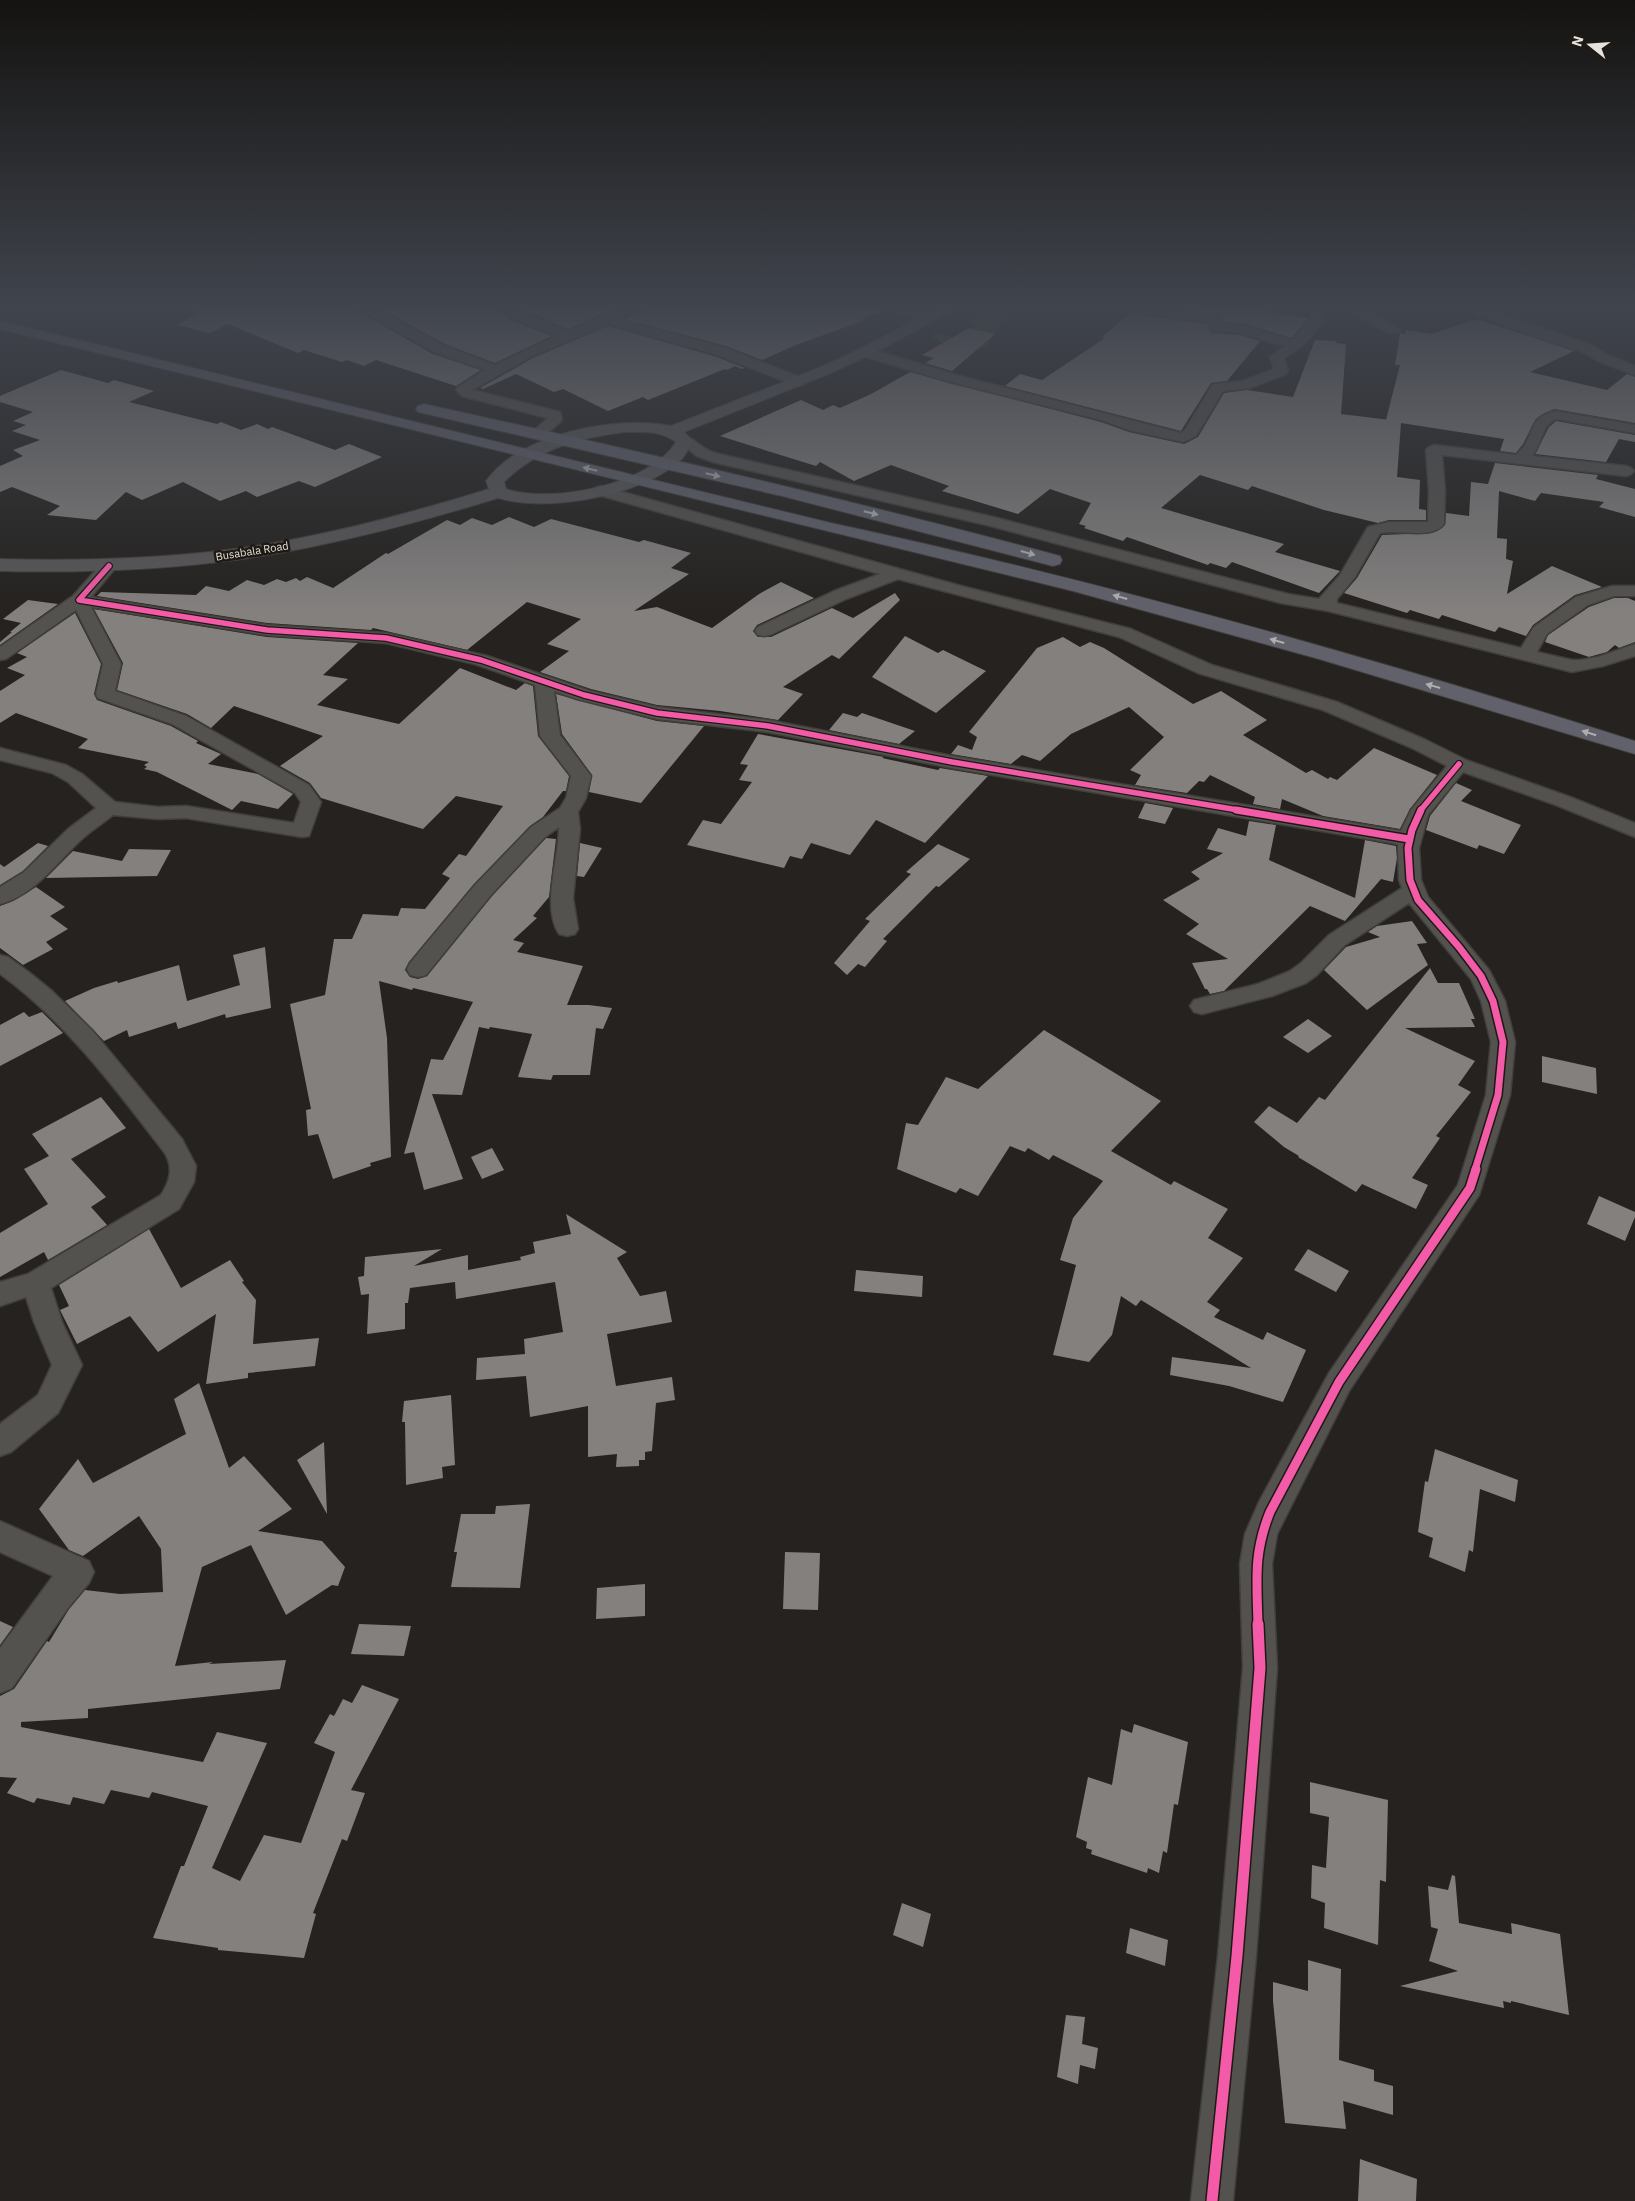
<svg xmlns="http://www.w3.org/2000/svg" width="1635" height="2201" viewBox="0 0 1635 2201" font-family="'IBM Plex Sans',sans-serif">
  <rect width="100%" height="100%" fill="#25221f"/>
  <!-- forest -->
  <path fill="#255229" d="M996,313L1005,314V319L998,326L987,346C961,352 953,353 932,336L935,333L964,340L975,329L969,320Z"/>
  <!-- building -->
  <path fill="#83807e" d="M180,304H352L354,309L433,354L481,370L456,386L376,360L364,366L347,360L342,362L304,350L298,353L228,324L209,333L178,325L198,312Z
    M372,304H491L510,320L552,336L495,363L445,344Z
    M510,304H626L568,329Z
    M648,304H875L877,309L885,311L862,318L865,320L796,345L762,360L726,346L624,319L646,309Z
    M1140,304H1282L1265,311L1308,318L1292,338L1242,323L1223,322L1220,314Z
    M1129,314L1207,324L1211,333L1240,335L1260,341L1227,381L1211,383L1181,431L1005,386L1020,374L1042,380L1105,338L1102,337Z
    M1477,319L1574,351L1530,372L1607,390L1627,374L1635,377V423L1554,409L1536,419L1523,444L1516,453L1500,451L1504,439L1401,423L1397,477L1420,480L1419,509L1426,510V520H1389L1378,523L1324,510L1252,486L1248,490L1200,475L1161,508L1284,544L1275,552L1340,571L1319,593L1232,562L1226,568L1210,563L1208,565L1127,537L1123,541L1084,528L1086,526L1079,524L1091,503L1050,489L1018,514L942,491L949,486L891,465L854,481L820,462L816,466L720,436L801,400L823,410L833,405L840,408L871,394L910,372L1101,422L1129,432L1184,444L1198,437L1224,393L1247,390L1293,397L1315,340L1336,341V343L1346,344L1341,414L1390,420H1386L1400,365H1395L1400,333L1405,334L1406,330L1432,334Z
    M608,326L714,356L745,368L741,369L735,366L727,370L725,369L648,400L643,397L608,411L563,389L554,392L516,374L483,389L480,388L533,358Z
    M969,328L995,334L952,371L989,382L925,363L934,358L922,355Z
    M61,370L108,383L114,380L154,391L129,402L217,424L221,422L241,430L257,424L268,429L272,427L335,450L349,444L382,457L315,487L299,481L257,497L246,491L220,501L183,482L142,500L126,492L96,520L47,515L60,506L12,487L0,492V466L23,456L13,450L40,440L12,431L26,425L13,421L33,412L0,402V396Z
    M1556,421L1635,435V442L1619,439L1606,462L1535,454L1549,427Z
    M1495,463L1598,475L1596,479L1635,489V517L1599,507L1604,502L1541,493L1535,501L1499,491L1497,538L1507,539L1506,559L1513,561L1507,594L1552,566L1602,587L1575,595L1533,625L1526,636L1499,627L1495,632L1442,615L1439,619L1410,610L1407,613L1344,593L1357,578L1382,535L1432,533L1445,525L1446,513L1469,516L1471,482L1488,484Z
    M509,517L534,527L551,519L639,542L644,540L691,553L671,568L689,574L634,611L657,607L712,628L759,594L781,582L814,598L757,625L753,631L758,637H771L832,608L853,618L895,593L900,600L839,659L832,655L783,687L803,694L778,720L720,711L657,705L591,689L540,672L569,651L547,644L581,619L527,602L467,650L373,628L371,630L267,623L97,596L101,592L196,595L206,586L229,591L247,580L264,585L277,579L286,582L296,578L300,581L307,577L333,588L386,553L388,554L447,520L460,525L472,518L492,525Z
    M1614,598H1628L1635,601V642L1619,648L1615,645L1607,652L1589,657L1545,642L1548,635L1589,607Z
    M28,600L58,604L0,645V642L12,632H10L21,623L3,619Z
    M94,609L267,637L358,643L323,675L348,679L317,705L399,724L460,668L516,690L525,683L533,686L538,736L569,776L566,791H563L543,817L530,826L474,884L409,962L405,970L410,977L418,979L427,976L492,896L546,838L556,839L549,897L533,916L537,918L513,940L524,943L517,952L583,966L567,1005H589L612,1008L603,1029L596,1028L590,1075H553L551,1080L518,1077L532,1034L490,1027L489,1029L479,1027L462,1095L432,1094L463,1179L424,1190L414,1152L404,1154L431,1059L443,1060L473,1002L413,988L412,990L379,981L387,1038L391,1157L370,1163L371,1166L333,1179L318,1134L308,1136L306,1110L311,1109L290,1004L325,995L334,939H352L363,914L398,916L401,908L425,909L450,878L442,874L459,854L466,856L503,806L456,796L423,829L321,798L310,783L280,766L323,736L234,706L211,728L187,714L117,690L123,663Z
    M75,613L101,664L94,694L97,700L171,726L198,741L196,743L221,754L208,764L258,774L293,794L278,809L241,801L232,810L157,772L144,769L147,767L144,765L149,762L78,748L88,739L16,713L0,723V691L25,675L7,668L27,657L17,653Z
    M905,636L938,653L943,650L986,671L936,713L872,677Z
    M1063,637L1080,647L1090,642L1104,648L1193,704L1221,691L1267,720L1243,735L1306,773L1312,770L1328,779L1330,777L1337,780L1374,748L1437,775L1410,809L1400,829L1323,816L1282,799L1280,809L1253,804L1255,797L1210,775L1204,782L1199,781L1187,793L1135,785L1141,775L1130,770L1164,737L1129,707L1071,734L1040,761L1022,755L1011,764L951,754L958,745L972,750L977,737L969,732L1037,648Z
    M556,694L657,721L704,726L641,803L589,792L592,775L562,734Z
    M843,713L857,717L862,713L915,731L899,744L829,730Z
    M758,734L884,757L882,758L938,770L940,768L988,776L925,843L876,820L850,855L811,843L802,859L790,856L784,868L687,845L703,820L721,824L752,782L739,780L748,765L740,764Z
    M1456,783L1472,790L1461,801L1521,825L1504,854L1479,845L1477,849L1426,830L1430,816Z
    M1145,803L1173,808L1165,824L1138,818Z
    M1249,821L1276,825L1269,860L1355,898L1365,840L1396,846L1397,858L1393,882L1381,879L1345,921L1310,906L1224,991L1210,994L1207,989H1205L1192,963L1228,959L1186,934L1199,924L1163,900L1200,879L1191,872L1223,853L1207,849L1218,828L1246,836Z
    M38,843L48,846L23,871L0,885V864L4,867Z
    M580,843L602,848L584,877L577,876Z
    M938,844L970,859L939,887L936,886L883,939L887,941L865,967L858,964L847,975L834,963L870,921L865,919L911,874L906,872Z
    M129,849L171,850L157,876L46,878L73,851L122,861Z
    M36,887L65,907L50,916L68,929L46,942L53,949L23,965L0,948V906L13,901Z
    M1412,921L1427,943L1417,944L1428,965L1367,1010L1324,970L1346,947L1380,937L1368,932L1377,926Z
    M265,947L271,1008L226,1018L225,1014L178,1029L176,1022L129,1037L127,1030L104,1041L65,1001L94,988L117,981L118,983L179,965L187,1001L240,985L233,955Z
    M1430,968L1438,983H1459L1475,1019H1471L1475,1027L1405,1028L1475,1061L1458,1085L1471,1092L1436,1136L1440,1138L1412,1178L1428,1185L1416,1209L1362,1184L1356,1192L1298,1157L1299,1156L1284,1147L1254,1122L1269,1106L1297,1123L1319,1097L1325,1100Z
    M24,1012L29,1017L42,1012L63,1033L0,1066V1025Z
    M1308,1019L1332,1036L1308,1053L1283,1037Z
    M1044,1030L1161,1101L1111,1151L1171,1185L1174,1181L1228,1209L1208,1238L1243,1258L1207,1302L1220,1310L1214,1317L1263,1340L1267,1332L1306,1350L1283,1402L1229,1386L1170,1375L1172,1357L1251,1368L1141,1300L1136,1306L1121,1296L1112,1335L1089,1362L1053,1355L1076,1265L1060,1260L1073,1218L1103,1181L1098,1178L1053,1155L1049,1160L1028,1148L1025,1152L1010,1146L978,1196L960,1188L956,1193L897,1169L906,1123L918,1125L946,1077L978,1089Z
    M1542,1056L1596,1068L1597,1094L1542,1082Z
    M101,1097L126,1128L71,1159L106,1197L91,1207L107,1225L48,1260L44,1252L0,1277V1233L48,1204L24,1169L49,1156L32,1134Z
    M492,1148L504,1170L482,1179L471,1157Z
    M1599,1196L1635,1212V1217L1625,1241L1587,1224Z
    M566,1214L627,1252L617,1258L640,1296L666,1291L672,1322L607,1334L616,1386L672,1377L675,1400L656,1403L652,1451L645,1452V1460H639V1466L616,1467L617,1454L588,1457V1406L530,1417L526,1376L476,1380L477,1358L525,1354L524,1339L563,1332L555,1282L456,1299L455,1282L410,1288L408,1303H405V1329L367,1334L369,1294L361,1295L358,1277L364,1276L365,1257L442,1249L414,1266L468,1255V1270L521,1260L520,1257L535,1253L533,1242L571,1234Z
    M149,1229L181,1288L230,1260L244,1281L242,1282L256,1300L253,1344L319,1338L315,1366L248,1373V1378L206,1384L216,1314L158,1352L130,1316L77,1344L60,1310L69,1306L59,1285Z
    M1308,1249L1349,1271L1336,1292L1294,1270Z
    M856,1270L923,1276L922,1297L854,1291Z
    M199,1383L229,1468L244,1456L292,1509L258,1531L322,1541L345,1567L338,1586L332,1585L286,1615L251,1545L202,1567L175,1666L213,1662L209,1664L286,1660L280,1689L88,1709V1718L21,1722V1727L203,1762L217,1732L267,1743L212,1868L240,1881L264,1835L301,1843L335,1752L314,1743L330,1714L334,1716L343,1699L352,1703L362,1685L399,1699L351,1790L365,1793L347,1841L342,1839L313,1913L316,1914L304,1958L218,1950V1948L153,1938L181,1866H184L208,1806L152,1792L149,1798L111,1790L104,1804L73,1797L70,1805L37,1798L34,1803L7,1793L17,1778L0,1777V1696L14,1689L47,1641L49,1642L69,1609L85,1590L120,1594L163,1592L161,1549L139,1516L83,1556L69,1550L39,1509L78,1459L93,1483L186,1434L174,1399Z
    M451,1395L455,1465L442,1467L443,1478L406,1485L405,1422H402L404,1401Z
    M324,1442L327,1514L297,1460Z
    M1435,1449L1518,1480L1515,1502L1480,1489L1473,1552L1469,1550L1465,1572L1429,1557L1433,1538L1418,1532L1425,1481L1428,1482Z
    M530,1504L520,1588L451,1587L457,1552H454L461,1514H495L496,1506Z
    M785,1552L820,1553L818,1610L783,1609Z
    M645,1584V1616L596,1619L597,1588Z
    M0,1621L13,1627L0,1645Z
    M359,1624L411,1626L404,1656L351,1654Z
    M1134,1724L1188,1742L1178,1805L1174,1804L1167,1853L1163,1851L1159,1873L1148,1868L1147,1873L1091,1854L1092,1850L1086,1848L1087,1842L1076,1837L1088,1777L1112,1785L1121,1729L1132,1733Z
    M1310,1782L1388,1800L1386,1882L1380,1880L1378,1945L1324,1928L1325,1903L1311,1898L1312,1865L1326,1868L1329,1817L1310,1813Z
    M1452,1875L1455,1876L1459,1923L1512,1934L1511,1923L1560,1934L1569,2015L1511,2001V2003L1503,2001L1504,2008L1400,1986L1458,1971L1429,1961L1438,1929L1431,1927L1428,1886L1448,1890Z
    M902,1903L931,1914L923,1947L893,1935Z
    M1130,1928L1168,1940L1165,1966L1126,1953Z
    M1308,1960L1341,1969L1339,2060L1374,2070V2081L1393,2086V2115L1343,2101L1346,2129L1285,2123L1273,2001V1982L1308,1991Z
    M1066,2015L1085,2017L1082,2044L1098,2048L1095,2069L1080,2065L1078,2084L1057,2077Z
    M1360,2159L1417,2179L1416,2201H1358Z"/>
  <g fill="none" stroke-linecap="round" stroke-linejoin="round">
    <defs>
      <path id="street" d="M354,304H369L444,346L495,365L557,336L511,318L493,304H507L521,312L568,331L630,304H646L645,307L619,319L725,348L805,379L807,382L800,386L795,385L715,354L608,324L532,356L472,390L560,412L562,419L560,422C552,429 544,440 532,437L530,434L548,418L462,396L456,390L458,387L485,370L434,352L355,307Z
        M877,304H895L933,315L935,318L928,322L878,307Z
        M1084,304H1120L1215,315L1220,316L1222,324L1241,325L1293,340L1309,321L1314,304H1326C1325,329 1303,346 1284,358L1288,371L1286,374L1250,388L1223,391L1196,436L1183,442L1129,430L1102,420L950,382L860,355L858,352L865,348L870,349L960,376L1181,433L1185,430L1213,384L1243,381L1274,369L1270,357L1285,346L1240,333L1211,331L1209,322L1090,308L1085,307Z
        M1343,304H1358L1400,330L1398,333H1388L1344,307Z
        M1456,304H1473L1593,346L1608,355L1635,366V375L1598,361L1583,352L1525,333L1457,307Z
        M1555,411L1635,425V433L1556,419C1541,425 1542,445 1532,456L1626,466L1631,468L1634,471L1631,474L1626,476L1442,455L1445,491L1444,524C1433,540 1397,529 1380,533L1355,577L1337,599V603L1521,648L1534,627L1576,597L1612,586H1635V596H1614L1588,605L1547,634L1537,652L1572,660H1580L1598,657L1635,644V656L1603,666L1572,672L1328,611L1281,603L987,525L713,462L697,456L678,441L680,438C691,435 697,444 706,449C711,452 717,454 723,455L989,516L1288,594L1319,599L1340,575L1368,527L1389,522H1428L1429,491L1426,450L1429,447L1434,445L1517,455C1519,451 1523,449 1525,445C1535,427 1531,417 1555,411Z
        M601,486L961,586L1131,629L1212,665L1337,702L1426,740L1466,760L1570,797L1635,823V837L1556,805L1463,772L1428,815L1419,848L1421,880L1428,897L1489,970L1505,1001L1515,1042L1510,1095L1479,1195L1349,1391L1277,1534L1272,1564L1277,1668L1256,1956L1233,2201H1191L1218,1956L1243,1668L1240,1564L1245,1534L1259,1502L1329,1373L1458,1185L1486,1095L1491,1042L1481,1001L1471,979L1409,903L1345,945L1317,975L1306,983L1272,996L1202,1014L1194,1012L1190,1006L1194,1000L1258,984L1290,971L1301,963L1329,935L1402,888L1399,880L1398,844L952,768L768,732L657,719L577,699L554,691L560,735L591,776L586,798L578,812L580,829L573,898L578,929L575,934L567,936L559,934C541,906 559,859 559,827L545,837L491,895L426,975L418,977L410,975L407,969L410,963L475,885L531,827L560,808L566,798L571,776L540,736L535,685L475,664L386,643L267,635L91,607L121,664L115,691L186,716L309,785L321,802L309,836L302,837L186,818L158,819L113,815C103,823 92,830 82,839C57,862 35,895 0,904V887L24,872L68,829L96,808L68,782L52,773L0,760V748L66,765L82,774L115,802L158,807L186,806L294,823L301,802L295,793L172,724L98,698L96,694L103,664L76,610L6,659L0,660V647L73,596L103,562H115L117,566L91,597L267,625L386,633L487,656L590,691L657,707L768,720L952,756L1401,831L1411,810L1447,766L1412,748L1323,710L1198,673L1119,637L898,579L846,599L770,635L764,636L758,635L755,631L758,627L834,591L880,574L595,494L593,491L595,488Z
        M0,955L8,957L30,973L52,991L92,1030L182,1139L196,1166L194,1182L179,1209L51,1288L62,1322L82,1365L58,1413L11,1452L0,1456V1424L38,1395L52,1365L34,1322L26,1297L0,1306V1282L28,1274L161,1195C170,1181 174,1167 164,1152C115,1088 66,1022 0,974Z
        M0,1521L89,1561L94,1572L89,1583L68,1608L12,1688L0,1693V1648L53,1576L0,1552Z"/>
      <path id="secondary" d="M945,304H962L960,307L870,355L826,375L684,432L693,441C689,447 686,455 681,460C642,496 547,513 498,498C414,524 329,546 243,559C162,570 81,573 0,571V559C81,561 162,559 242,548C326,536 408,514 489,489L486,481C520,433 617,415 671,426L816,369L860,349ZM624,432C643,432 660,430 676,442C650,485 551,504 506,489L504,482C537,449 579,438 624,432Z"/>
      <path id="highway" d="M0,321L831,523C1102,581 1371,657 1635,741V754L1319,659L1073,591L0,329Z
        M424,404C637,451 849,499 1060,556L1062,560L1060,564L1053,566L782,496L418,412L416,409L418,406Z"/>
    </defs>
    <!-- street casing -->
    <use href="#street" stroke="#413f3b" stroke-width="3"/>
    <!-- secondary casing -->
    <use href="#secondary" stroke="#413f3b" stroke-width="2"/>
    <!-- highway casing -->
    <use href="#highway" stroke="#413f3b" stroke-width="2"/>
    <!-- street -->
    <use href="#street" fill="#54524f" fill-rule="evenodd"/>
    <!-- secondary -->
    <use href="#secondary" fill="#585758" fill-rule="evenodd"/>
    <!-- highway -->
    <use href="#highway" fill="#60616b" fill-rule="evenodd"/>
    <defs>
      <path id="cycleway-far3" d="M109,566L79,600L267,630L386,638L481,660L584,695L657,713L768,726L952,762L1244,811
        M1420,811L1459,764"/>
      <path id="cycleway-far2" d="M1236,810L1409,839
        M1421,810L1412,830L1408,848L1410,880L1418,900L1459,947L1481,976L1493,1001L1503,1042L1498,1095L1475,1170"/>
      <path id="cycleway-far1" d="M1258,1625C1257,1581 1253,1554 1270,1512L1339,1382L1470,1188L1476,1169"/>
      <path id="cycleway" d="M1212,2201L1237,1956L1260,1668L1258,1624"/>
    </defs>
    <!-- cycleway-far3 casing -->
    <use href="#cycleway-far3" stroke="#1f1913" stroke-width="8"/>
    <!-- cycleway-far2 casing -->
    <use href="#cycleway-far2" stroke="#1f1913" stroke-width="10"/>
    <!-- cycleway-far1 casing -->
    <use href="#cycleway-far1" stroke="#1f1913" stroke-width="12"/>
    <!-- cycleway casing -->
    <use href="#cycleway" stroke="#1f1913" stroke-width="14"/>
    <!-- cycleway-far3 -->
    <use href="#cycleway-far3" stroke="#f35aa7" stroke-width="5.5"/>
    <!-- cycleway-far2 -->
    <use href="#cycleway-far2" stroke="#f35aa7" stroke-width="7"/>
    <!-- cycleway-far1 -->
    <use href="#cycleway-far1" stroke="#f35aa7" stroke-width="9"/>
    <!-- cycleway -->
    <use href="#cycleway" stroke="#f35aa7" stroke-width="11"/>
  </g>
  <!-- one-way arrows -->
  <defs><path id="oneway-solid" d="M-6-.8H1V-3.2L6.5 0L1 3.2V.8H-6Z" transform="scale(1.25)"/></defs>
  <g fill="#b0aeaf">
    <use href="#oneway-solid" transform="translate(590 469) rotate(-166)"/>
    <use href="#oneway-solid" transform="translate(713 475) rotate(13)"/>
    <use href="#oneway-solid" transform="translate(871 513) rotate(14)"/>
    <use href="#oneway-solid" transform="translate(1028 553) rotate(16)"/>
    <use href="#oneway-solid" transform="translate(1120 597) rotate(-164)"/>
    <use href="#oneway-solid" transform="translate(1277 641) rotate(-164)"/>
    <use href="#oneway-solid" transform="translate(1433 686) rotate(-164)"/>
    <use href="#oneway-solid" transform="translate(1589 733) rotate(-162)"/>
  </g>
  <!-- sky -->
  <linearGradient id="sky" x2="0" y2="1"><stop stop-color="#141311"/><stop offset="0.5" stop-color="#40444d"/><stop offset="1" stop-color="#40444d" stop-opacity="0"/></linearGradient>
  <rect width="1635" height="612" fill="url(#sky)"/>
  <g text-anchor="middle" dominant-baseline="central" stroke-width="5" stroke-linejoin="round" paint-order="stroke">
    <!-- far-street labels -->
    <g font-size="11" fill="#e6e2dd" stroke="#1f1913">
      <text transform="translate(252 551) rotate(-9)">Busabala Road</text>
    </g>
  </g>
  <!-- north arrow -->
  <g transform="translate(1590 45) rotate(287)" stroke="#1f1913" stroke-width="4" paint-order="stroke">
  <path d="M0-4L9 19L0 12L-9 19Z" fill="#e6e2dd"/>
  <text y="-8" font-size="14" font-weight="bold" text-anchor="middle" fill="#e6e2dd">N</text>
  </g>
</svg>
